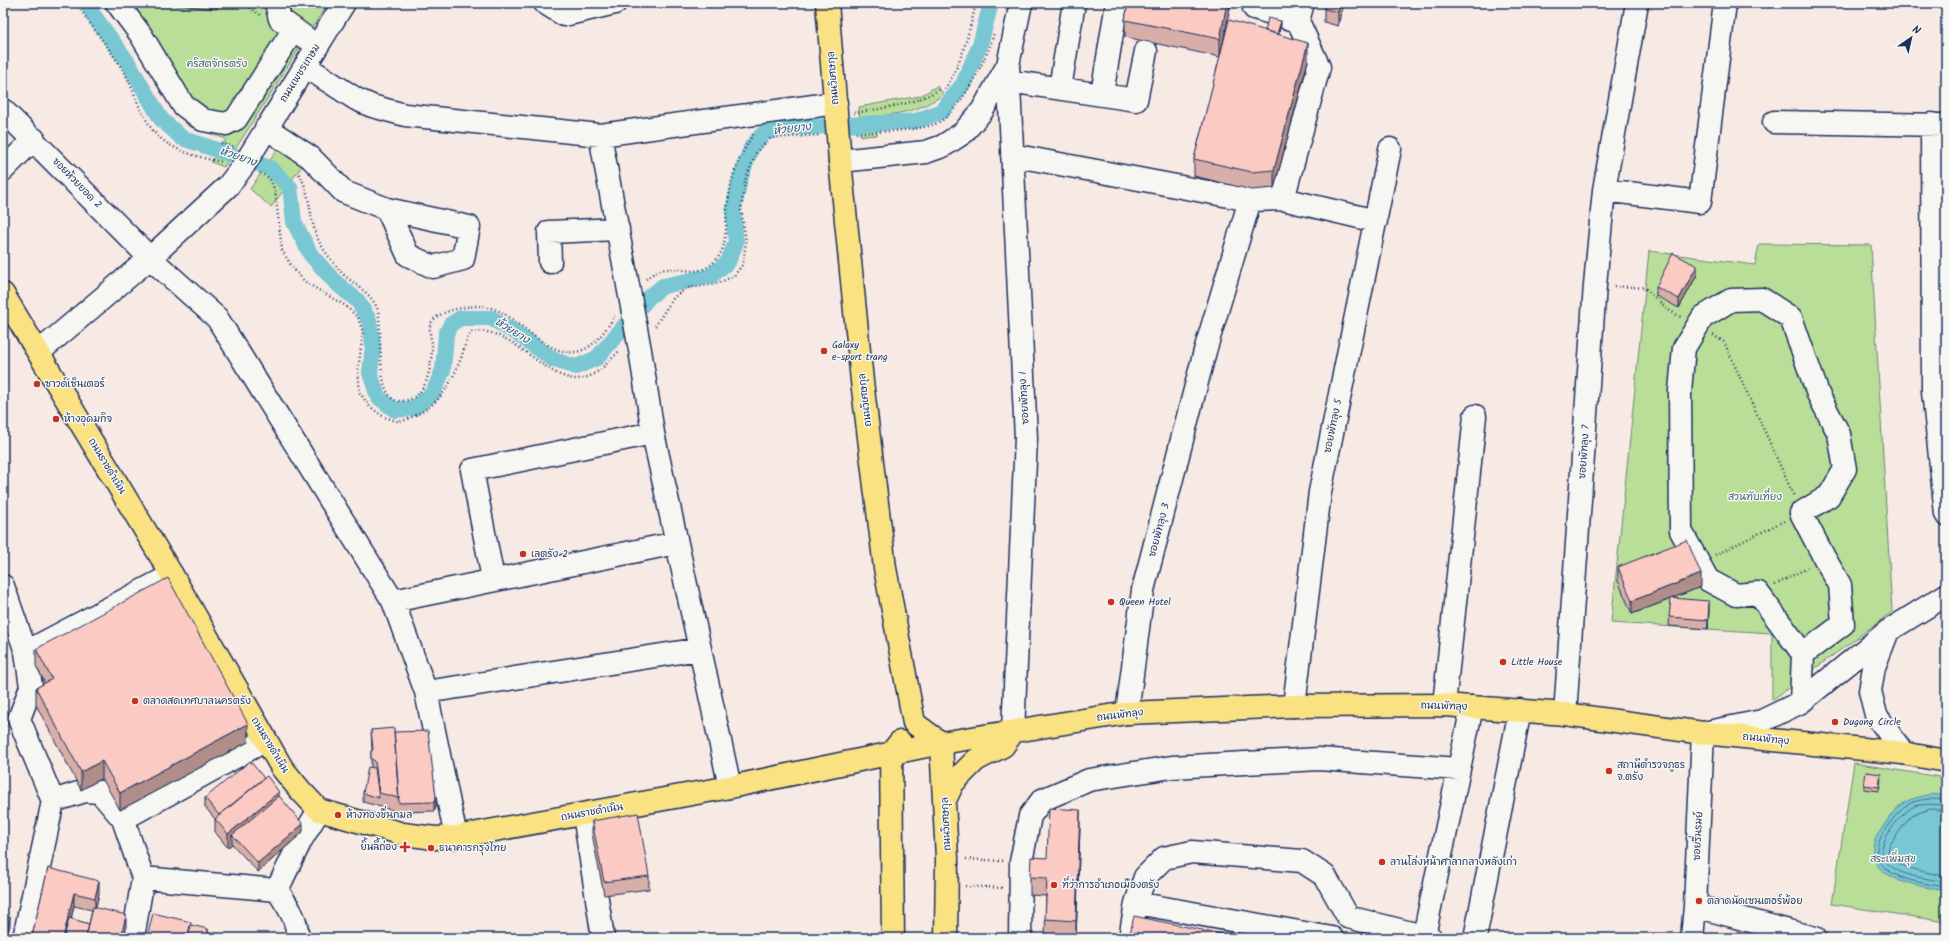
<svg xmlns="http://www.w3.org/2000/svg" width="1949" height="941" viewBox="0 0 1949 941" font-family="Kalam,'Playpen Sans Thai',sans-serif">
  <rect width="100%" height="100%" fill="#f7e9e4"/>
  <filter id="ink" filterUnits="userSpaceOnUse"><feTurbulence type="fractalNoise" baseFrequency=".025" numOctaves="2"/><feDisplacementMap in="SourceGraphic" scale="8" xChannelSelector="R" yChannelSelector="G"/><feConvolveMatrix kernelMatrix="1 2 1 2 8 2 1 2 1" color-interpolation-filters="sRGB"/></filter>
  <g filter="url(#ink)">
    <!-- green -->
    <path fill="#b9de98" stroke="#6a867b" d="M107,3H328L224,167L211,162L226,139L188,126L161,92L129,33Z
      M937,86L944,94C918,112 904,112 875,117L877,135L861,136L859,107L920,96Z
      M815,113L817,133L809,134L808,123L771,127L770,117Z
      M280,146L303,165L271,207L250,189Z
      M1759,244L1871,245L1892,612L1772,700V633L1611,623L1649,251L1755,265Z
      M1854,763L1946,778V922L1832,904Z"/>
    <!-- water -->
    <path fill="#78c7d3" stroke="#538aa4" d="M1931,794L1946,796V891C1921,886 1864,880 1874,843C1875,837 1880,832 1883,827C1898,803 1904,800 1931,794Z"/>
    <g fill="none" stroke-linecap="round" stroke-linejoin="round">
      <!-- shore -->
      <path stroke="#406c8d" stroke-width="1" d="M1946,800C1934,799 1925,798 1913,802C1899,807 1868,845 1879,861C1893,881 1924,883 1946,887
        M1946,805C1935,805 1927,803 1915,806C1903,810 1875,845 1883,858C1896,877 1926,878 1946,882
        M1946,811L1931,809L1911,815L1889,846L1888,852C1893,869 1931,873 1946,876"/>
      <!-- canal -->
      <path stroke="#78c7d3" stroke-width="16" d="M87,3L94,16L127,61L161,119L182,138L270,168L290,187L294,222L311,255L335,282L358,301L369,320L373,346L370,373L378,397L395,410L414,408L433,393L443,370L446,334L451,324L461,318H491L518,334L554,360L576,367L597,358L648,298L663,286L711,276L728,262L736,242L733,211L740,179L752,146L763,134L775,129L916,121L942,111L963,84L980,45L991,3"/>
      <defs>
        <path id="minor" d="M117,3L141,35L183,105L203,120L226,124L236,119L294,29
          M276,3L280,19L306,38
          M545,3L564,15L615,3
          M1255,3L1254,8L1298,21L1303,3
          M1008,65L1026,438L1013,732
          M305,66L356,99L372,106L405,115L600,135L836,103
          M1008,81L1136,100L1146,51
          M1060,88L1074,3
          M1102,94L1117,3
          M3,110L150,258L217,318L393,601L426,692L456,837
          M1774,122L1946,125
          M1932,124L1933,391L1946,514
          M266,128L310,157L344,192L387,209L469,227L463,259L433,267L408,255L387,209
          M600,135L640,350L653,433L730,787
          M1012,155L1250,200L1283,199L1376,221
          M840,161L926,152L943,146L963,133L982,111L1008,65L1021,3
          M3,170L34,139
          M1604,190L1700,202L1725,3
          M1283,199L1319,67L1298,21
          M550,262L549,232L618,229
          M39,352L150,258L228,186L244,165L344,3
          M493,579L472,470L653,433
          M3,586L26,652L31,687L19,719L53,801L24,938
          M393,601L676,543
          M26,652L172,575
          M426,692L700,649
          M1801,702L1803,654L1758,593L1736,595L1708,580L1681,531L1680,391L1684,348L1703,317L1731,300L1762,299L1791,318L1818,394L1839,434L1845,469L1829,496L1801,513L1825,559L1840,585L1843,624L1803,654
          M1444,705L1475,416
          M1294,706L1320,492L1390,149
          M1127,713L1143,590L1205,351L1250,200
          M1565,714L1595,285L1604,190L1637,3
          M1903,753L1876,715L1870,691L1874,667L1888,631L1946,595
          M53,801L85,791L100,792L123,819L143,878L133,938
          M584,814L603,938
          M123,819L266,740
          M143,878L277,890
          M1136,903L1332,938
          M1695,906L1815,938
          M1424,936L1472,707
          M297,938C299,921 286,903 277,890L301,840L319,810
          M1020,938L1021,862L1030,816L1042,800L1089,780L1172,767L1319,759L1459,769
          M1130,938L1136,903L1145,877L1164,858L1192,852L1302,861L1325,876L1348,917L1431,938
          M1475,938L1520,710
          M1692,938L1695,906L1703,733L1762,721L1801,702L1888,631"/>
        <path id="major" d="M827,3L840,161L862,381L885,568L914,723L941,743L947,858L946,938
          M3,294L172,575L282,768L300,790L319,810L403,834L435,838L456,837L730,787L941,743L1127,713L1294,706L1444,705L1565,714L1703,733L1903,753L1946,761
          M945,800L953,783L976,760L1003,746L1013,732
          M893,938L891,753L900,742"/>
      </defs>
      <!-- minor casing -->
      <use href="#minor" stroke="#1b2f5e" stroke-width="25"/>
      <!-- major casing -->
      <use href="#major" stroke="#1b2f5e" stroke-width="25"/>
      <!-- path -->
      <path stroke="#1b2f5e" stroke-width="2.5" stroke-dasharray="1 3" stroke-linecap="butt" d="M77,3C91,28 111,49 125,74C132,85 135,99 141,110C145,117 149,126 154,132C169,150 200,158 223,162
        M243,3L260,15
        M945,89C962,63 969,32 976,3
        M854,113C884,108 914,105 940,89
        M856,133C874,132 927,131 941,121C962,107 988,57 994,33
        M221,143L234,147
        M260,173L269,178L275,190L282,250L292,267L305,282L346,306L358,318L363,332L358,371L360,393L370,407L384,417L400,422C436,408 447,394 461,358C465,349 465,340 471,332C514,323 551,391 587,377C600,373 611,359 620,350
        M299,174C313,197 308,223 321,245C327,255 336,266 343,274C356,286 373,294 378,311C383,329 374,402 400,401C427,401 431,368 432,348C432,341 429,333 430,326C433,311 467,306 480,306C486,306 495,309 501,312C527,326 559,368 590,346C600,339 608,326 615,316
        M646,279C650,276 656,271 661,270C677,266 692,275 706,268C729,255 725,231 727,210C728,200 730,190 732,180C736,164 745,147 754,133
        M1614,286L1645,288L1667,309L1682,318
        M655,326L674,297L687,288L716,284L734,276L743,264L746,241L741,210L745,181L757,151L771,138L821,135
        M1713,335L1724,342L1794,496
        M1715,555L1784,521
        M1775,585L1809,567
        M966,859L1003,861
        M965,886L1002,888"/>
      <!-- minor -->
      <use href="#minor" stroke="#f6f6f2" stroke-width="22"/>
      <!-- major -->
      <use href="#major" stroke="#fae181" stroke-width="22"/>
    </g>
    <!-- wall -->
    <path fill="#d7aea8" stroke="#1b2f5e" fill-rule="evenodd" d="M158,3H218L217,9Z
      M1128,3H1231L1220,56L1265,31L1281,25L1278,34L1308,61L1274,188L1252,190L1194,176V159L1220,57L1125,37V20Z
      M1326,3H1344L1338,26L1324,22V9Z
      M1697,275L1679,308L1656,296V287Z
      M1618,567L1701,587L1672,598L1709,610L1708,629L1669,626L1671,599L1632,614L1618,581Z
      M36,649L248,742L120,810L102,778L81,790L36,705V688L45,683L36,666Z
      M371,730L394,732L436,806L434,811L399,812L363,802V793L371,767V751L372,750Z
      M1881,779L1879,791L1864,789V785Z
      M279,796L303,832L258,872L232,844L228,848L215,832V819L205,807V798Z
      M592,821L649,876V889L604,895L592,834Z
      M1080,827L1076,938L1045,937L1046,896L1030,895V877L1047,858Z
      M48,868L99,894L95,908L126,929L124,938H32V936ZM74,906L92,910L89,924L71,919Z"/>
    <!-- shaded-wall -->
    <path fill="#af8d88" stroke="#1b2f5e" d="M1227,3H1231L1220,57V39Z
      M1340,3H1344L1338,26V12Z
      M1281,21V25L1277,41V36Z
      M1308,43V61L1274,188V170Z
      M1697,266V275L1679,308V299Z
      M1701,574V587L1632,614V601Z
      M1709,601V610L1708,629V620Z
      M248,724V742L120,810V793Z
      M102,761V778L81,790V772Z
      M279,792V805L232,835V844L228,848V834Z
      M436,797V806L434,811V802Z
      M1080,810V827L1076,938V921Z
      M303,824V832L258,872V863Z
      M99,881V894L95,911V898Z
      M74,893V906L66,938H63Z
      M126,915V929L124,938H121Z
      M10,917V926L6,938H4Z
      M208,929V938H207Z"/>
    <!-- building -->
    <path fill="#facac3" stroke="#1b2f5e" d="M1128,3H1227L1220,39L1125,20Z
      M1326,3H1340L1338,12L1324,9Z
      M1268,18L1281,21L1277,34L1265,31Z
      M1229,20L1308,43L1274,170L1252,172L1194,159Z
      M1673,253L1697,266L1679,299L1656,287Z
      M1687,540L1701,574L1632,601L1618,567Z
      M168,578L248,724L120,793L102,761L81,772L36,688L52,679L36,649Z
      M1671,598L1709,601L1708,620L1669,617Z
      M394,728L399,798L379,793L375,761L371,759V751L373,750L371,730Z
      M428,731L436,797L434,802L399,803L394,732Z
      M250,761L264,778L219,815L205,798Z
      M368,767L375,768L379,798L363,793Z
      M1866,772L1881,774L1879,787L1864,785Z
      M267,776L279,792L228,834L215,819Z
      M279,796L303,824L258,863L232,835Z
      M1049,808L1080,810L1076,921L1045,919L1047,878L1030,877L1031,857L1047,858Z
      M638,813L649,876L604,882L592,821Z
      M48,868L99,881L95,898L74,893L63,938H33L32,936Z
      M93,907L126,915L121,938H86Z
      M153,913L191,922L187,938H147Z
      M3,915L10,917L4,938H3Z
      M1134,916L1241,938H1129Z
      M69,918L89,924L86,938H64Z
      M191,925L208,929L207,938H188Z"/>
  </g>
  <!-- markers -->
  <g fill="#c8321e" stroke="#f6f6f2" stroke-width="1.5">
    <circle cx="824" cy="351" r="4"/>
    <circle cx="37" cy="384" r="4"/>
    <circle cx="56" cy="419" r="4"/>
    <circle cx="523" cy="554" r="4"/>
    <circle cx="1111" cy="602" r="4"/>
    <circle cx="1503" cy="662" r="4"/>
    <circle cx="135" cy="701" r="4"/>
    <circle cx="1835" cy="722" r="4"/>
    <circle cx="1609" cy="771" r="4"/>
    <circle cx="338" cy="815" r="4"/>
    <path d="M403 841h4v4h4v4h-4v4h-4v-4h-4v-4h4z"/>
    <circle cx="431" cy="848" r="4"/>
    <circle cx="1382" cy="862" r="4"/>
    <circle cx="1054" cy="885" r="4"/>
    <circle cx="1699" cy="901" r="4"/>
  </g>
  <g text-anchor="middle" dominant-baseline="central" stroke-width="3" stroke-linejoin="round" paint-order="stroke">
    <!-- park labels -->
    <g font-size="10" fill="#425b6c" stroke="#f6f6f2">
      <text x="217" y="64">คริสตจักรตรัง</text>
      <text x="1755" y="497">สวนทับเที่ยง</text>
      <text x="1893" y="859">สระเพิ่มสุข</text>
    </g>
    <!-- street labels -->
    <g font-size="10" fill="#1b2f5e" stroke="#f6f6f2">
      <text transform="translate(300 73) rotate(-58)">ถนนเพชรเกษม</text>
      <text transform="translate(833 78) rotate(-95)">ถนนวิเศษกุล</text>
      <text transform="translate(77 183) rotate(46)">ซอยห้วยยอด 2</text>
      <text transform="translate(1024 398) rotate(-93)">ซอยพัทลุง 1</text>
      <text transform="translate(865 400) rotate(-97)">ถนนวิเศษกุล</text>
      <text transform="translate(1333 426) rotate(-78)">ซอยพัทลุง 5</text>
      <text transform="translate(1584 452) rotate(-86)">ซอยพัทลุง 7</text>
      <text transform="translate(107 466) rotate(59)">ถนนราชดำเนิน</text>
      <text transform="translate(1159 530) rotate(-75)">ซอยพัทลุง 3</text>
      <text transform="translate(1444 706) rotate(2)">ถนนพัทลุง</text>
      <text transform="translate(1120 715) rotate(-7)">ถนนพัทลุง</text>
      <text transform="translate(1766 739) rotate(6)">ถนนพัทลุง</text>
      <text transform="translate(270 745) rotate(59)">ถนนราชดำเนิน</text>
      <text transform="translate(592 812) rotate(-10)">ถนนราชดำเนิน</text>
      <text transform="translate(946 824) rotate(-93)">ถนนวิเศษกุล</text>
      <text transform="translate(1698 836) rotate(-87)">ซอยรื่นรมย์</text>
    </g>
    <!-- poi labels -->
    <g font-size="10" fill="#1b2f5e" stroke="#f6f6f2" text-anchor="start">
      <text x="832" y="345">Galaxy<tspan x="832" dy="12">e-sport trang</tspan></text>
      <text x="45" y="384">ซาวด์เซ็นเตอร์</text>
      <text x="64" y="419">ห้างอุดมกิจ</text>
      <text x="531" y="554">เลตรัง 2</text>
      <text x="1119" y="602">Queen Hotel</text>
      <text x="1511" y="662">Little House</text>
      <text x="143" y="701">ตลาดสดเทศบาลนครตรัง</text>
      <text x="1843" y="722">Dugong Circle</text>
      <text x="1617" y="765">สถานีตำรวจภูธร<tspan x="1617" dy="12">จ.ตรัง</tspan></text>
      <text x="346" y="815">ห้างทองชื่นกมล</text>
      <text x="397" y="847" text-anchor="end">ยิ้นฉี้ถ่อง</text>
      <text x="439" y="848">ธนาคารกรุงไทย</text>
      <text x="1390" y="862">ลานโล่งหน้าศาลากลางหลังเก่า</text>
      <text x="1062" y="885">ที่ว่าการอำเภอเมืองตรัง</text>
      <text x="1707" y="901">ตลาดนัดเซนเตอร์พ้อย</text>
    </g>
    <!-- water labels -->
    <g font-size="11" font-style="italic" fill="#32557b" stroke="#f6f6f2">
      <text transform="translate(792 129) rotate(-7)">ห้วยยาง</text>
      <text transform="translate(238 157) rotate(19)">ห้วยยาง</text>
      <text transform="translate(512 331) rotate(32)">ห้วยยาง</text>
    </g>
  </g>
  <!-- margin -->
  <rect width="1949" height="941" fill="none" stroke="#f6f6f2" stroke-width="16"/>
  <rect x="8" y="8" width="1933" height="925" fill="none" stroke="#1b2f5e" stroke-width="1.5" filter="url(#ink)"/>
  <!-- north arrow -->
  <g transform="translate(1911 38) rotate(34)" stroke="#f6f6f2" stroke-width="3" paint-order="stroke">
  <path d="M0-3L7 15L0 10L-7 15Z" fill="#1b2f5e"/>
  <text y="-6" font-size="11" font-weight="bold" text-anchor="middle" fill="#1b2f5e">N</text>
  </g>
</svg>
